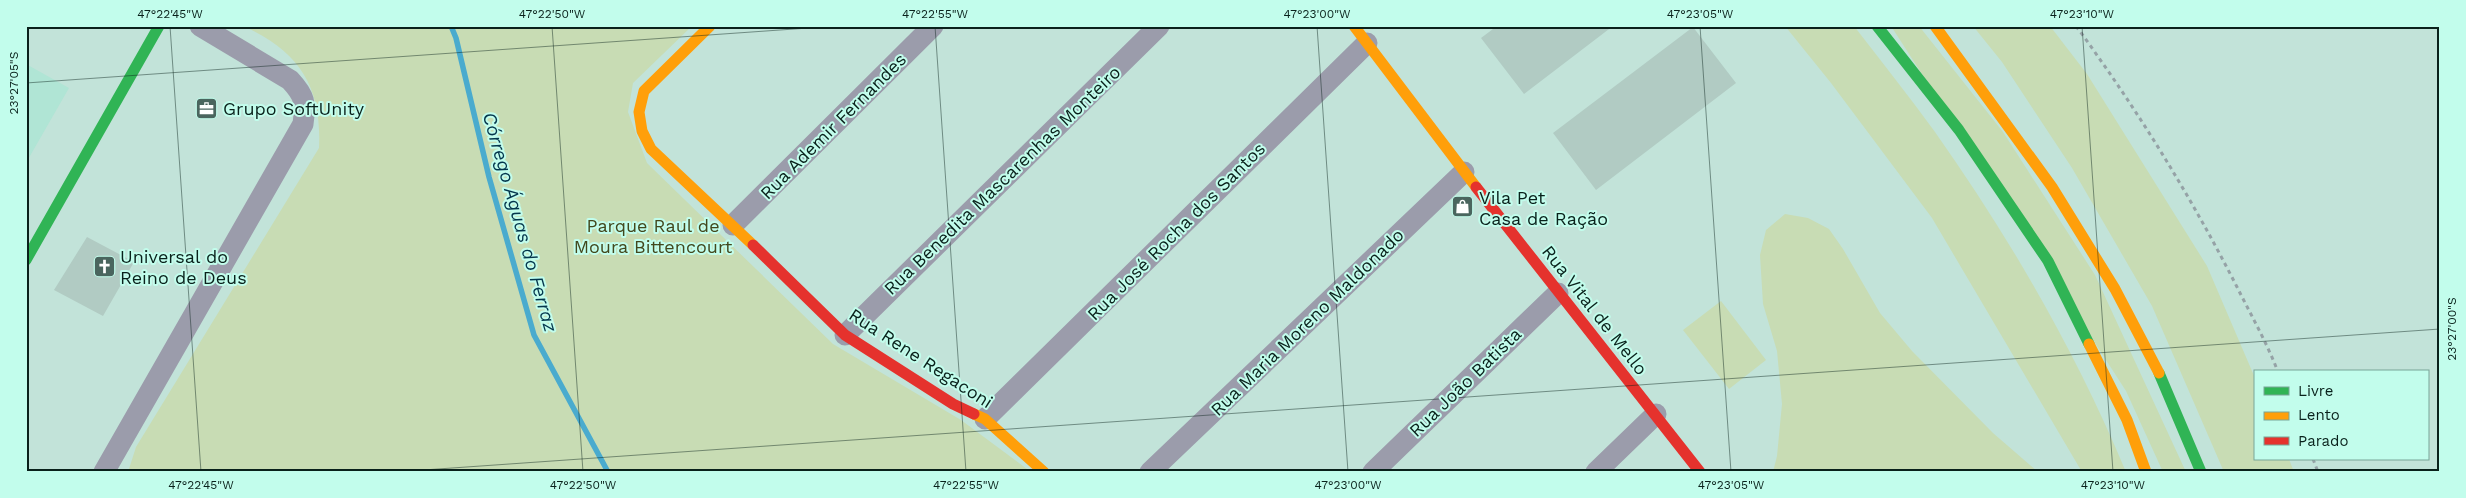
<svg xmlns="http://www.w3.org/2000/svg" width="2466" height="498" viewBox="0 0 2466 498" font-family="'Work Sans',sans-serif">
  <rect width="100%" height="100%" fill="#c2e3d9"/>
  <!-- built -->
  <path fill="#b0e5d5" d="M26,64L69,88L26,163Z"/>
  <!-- green -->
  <path fill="#c8dcb4" d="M243,26H692L633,83L628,112L647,163L833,344L961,420L1031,472H128L136,447L319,148C322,88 300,51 243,26Z
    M1785,26H1854C1881,61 1909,96 1935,132C2010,238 2076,352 2126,472H2082L1932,218L1831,83Z
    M1891,26H1919L2003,132L2095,275L2186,472H2163L2126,391Z
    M1973,26H2050L2087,74L2207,266L2255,378V459H2289L2294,472H2224L2152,306L2072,168L2002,62Z
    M1785,214L1808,218L1829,229L1843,249L1880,313L1912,351L1993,433L2038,472H1773L1777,456L1782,404L1777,351L1763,304L1760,255L1766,230Z
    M1721,301L1766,360L1729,389L1683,330Z"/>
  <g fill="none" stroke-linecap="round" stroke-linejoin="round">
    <!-- stream -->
    <path stroke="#4aabce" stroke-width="5.5" d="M451,26L456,38L489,177L534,335L608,472"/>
  </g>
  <!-- building -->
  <path fill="#b1cbc3" d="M1497,26H1613L1524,94L1481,38Z
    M1693,27L1736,83L1596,190L1553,133Z
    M87,237L134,262L103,316L54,290Z"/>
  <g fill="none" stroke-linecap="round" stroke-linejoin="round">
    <!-- path -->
    <path stroke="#95a2a6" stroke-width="3" stroke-dasharray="4 4" stroke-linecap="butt" d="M2076,26C2137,109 2190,195 2237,287C2251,315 2267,343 2278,372
      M2313,459L2318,472"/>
    <!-- street -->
    <path stroke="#9b9cab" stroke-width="21" d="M733,225L933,26
      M845,335L1159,26
      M985,419L1367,43
      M104,472L303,124C306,103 305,96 290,80L200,26
      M1150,472L1464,172
      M1373,472L1558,293
      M1596,472L1656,414"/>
    <!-- fast -->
    <path stroke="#30b455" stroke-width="11" d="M1877,26L1959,130L2048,261L2089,344
      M26,260L159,26
      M2159,373L2201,472"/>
    <!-- slow -->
    <path stroke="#ff9f0a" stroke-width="11" d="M710,26L644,91L639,112L642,131L651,149L753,245
      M1354,26L1476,187
      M1935,26L2052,187L2115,289L2159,373
      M2089,344L2127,420L2146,472
      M974,414L985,419L1044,472"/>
    <!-- jam -->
    <path stroke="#e5322d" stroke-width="11" d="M1476,187L1700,472
      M753,245L845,335L953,404L974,414"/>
  </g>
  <!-- ticks -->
  <path fill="none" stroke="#09211b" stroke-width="1" stroke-opacity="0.45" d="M170,26L201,472M552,26L583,472M935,26L966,472M1317,26L1348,472M1700,26L1731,472M2082,26L2113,472M26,83L837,26M395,472L2440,329"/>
  <!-- icons -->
  <defs>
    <symbol id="office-square" viewBox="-11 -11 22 22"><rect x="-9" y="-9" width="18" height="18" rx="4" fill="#4a655e" stroke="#c2fdec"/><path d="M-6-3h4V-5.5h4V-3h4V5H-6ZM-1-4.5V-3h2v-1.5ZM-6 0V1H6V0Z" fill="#fff"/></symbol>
    <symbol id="shop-square" viewBox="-11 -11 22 22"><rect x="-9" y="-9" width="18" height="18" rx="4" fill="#4a655e" stroke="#c2fdec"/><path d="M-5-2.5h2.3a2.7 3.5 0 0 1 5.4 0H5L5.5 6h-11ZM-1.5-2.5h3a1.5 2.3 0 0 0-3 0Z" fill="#fff"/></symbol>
    <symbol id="church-square" viewBox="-11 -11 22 22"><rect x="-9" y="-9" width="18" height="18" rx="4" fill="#4a655e" stroke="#c2fdec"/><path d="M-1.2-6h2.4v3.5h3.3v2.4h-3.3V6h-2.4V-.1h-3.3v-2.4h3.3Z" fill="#fff"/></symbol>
  </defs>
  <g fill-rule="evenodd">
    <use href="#office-square" x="194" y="96" width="25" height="25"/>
    <use href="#shop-square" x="1450" y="194" width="25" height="25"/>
    <use href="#church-square" x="92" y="254" width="25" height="25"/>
  </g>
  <g text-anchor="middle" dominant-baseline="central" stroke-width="4" stroke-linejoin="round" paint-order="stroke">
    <!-- poi labels -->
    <g font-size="18" fill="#09211b" stroke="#c2fdec" text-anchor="start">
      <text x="223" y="108">Grupo SoftUnity</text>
      <text x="1479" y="197">Vila Pet<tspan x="1479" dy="21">Casa de Ração</tspan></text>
      <text x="120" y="256">Universal do<tspan x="120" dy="21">Reino de Deus</tspan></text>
    </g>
    <!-- street labels -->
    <g font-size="18" fill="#09211b" stroke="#c2fdec">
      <text transform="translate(833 126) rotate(-45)">Rua Ademir Fernandes</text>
      <text transform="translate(1002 180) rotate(-44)">Rua Benedita Mascarenhas Monteiro</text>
      <text transform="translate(1176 231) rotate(-45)">Rua José Rocha dos Santos</text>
      <text transform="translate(1595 310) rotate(52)">Rua Vital de Mello</text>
      <text transform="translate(1307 322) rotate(-44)">Rua Maria Moreno Maldonado</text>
      <text transform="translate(921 358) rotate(33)">Rua Rene Regaconi</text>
      <text transform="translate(1465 382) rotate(-44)">Rua João Batista</text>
    </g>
    <!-- park labels -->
    <g font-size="18" fill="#42471c" stroke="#c2fdec">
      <text x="653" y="225">Parque Raul de<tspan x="653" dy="21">Moura Bittencourt</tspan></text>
    </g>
    <!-- water labels -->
    <g font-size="19" font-style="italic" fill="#04364c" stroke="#c2fdec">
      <text transform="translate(520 222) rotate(74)">Córrego Águas do Ferraz</text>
    </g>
  </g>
  <!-- border -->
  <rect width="2466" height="498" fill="none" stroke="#c2fdec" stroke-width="55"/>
  <!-- legend -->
  <rect x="2254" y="370" width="175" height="90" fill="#c2fdec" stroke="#78a598"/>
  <rect x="2264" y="387" width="25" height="8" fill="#30b455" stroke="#78a598"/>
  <text x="2298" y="396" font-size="15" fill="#09211b">Livre</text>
  <rect x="2264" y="412" width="25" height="8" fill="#ff9f0a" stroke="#78a598"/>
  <text x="2298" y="420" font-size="15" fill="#09211b">Lento</text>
  <rect x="2264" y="437" width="25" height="8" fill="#e5322d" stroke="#78a598"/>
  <text x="2298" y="446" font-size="15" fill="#09211b">Parado</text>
  <rect x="28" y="28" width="2410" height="442" fill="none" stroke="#09211b" stroke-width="2"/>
  <g font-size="12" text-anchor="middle" fill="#09211b">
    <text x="170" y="18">47°22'45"W</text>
    <text x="552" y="18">47°22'50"W</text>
    <text x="935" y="18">47°22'55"W</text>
    <text x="1317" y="18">47°23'00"W</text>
    <text x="1700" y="18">47°23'05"W</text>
    <text x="2082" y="18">47°23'10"W</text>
    <text transform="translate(14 83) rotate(-90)" y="4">23°27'05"S</text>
    <text transform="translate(2452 329) rotate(-90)" y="4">23°27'00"S</text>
    <text x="201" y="489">47°22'45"W</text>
    <text x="583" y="489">47°22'50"W</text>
    <text x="966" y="489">47°22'55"W</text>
    <text x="1348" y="489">47°23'00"W</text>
    <text x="1731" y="489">47°23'05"W</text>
    <text x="2113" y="489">47°23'10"W</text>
  </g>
</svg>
